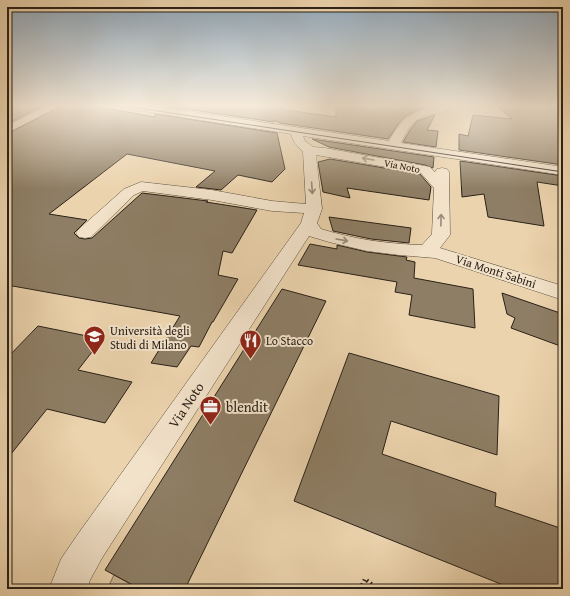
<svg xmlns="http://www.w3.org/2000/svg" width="570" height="596" viewBox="0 0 570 596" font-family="'Gentium Book Plus',serif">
  <rect width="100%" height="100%" fill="#ebd3ad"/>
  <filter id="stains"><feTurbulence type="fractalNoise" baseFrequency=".005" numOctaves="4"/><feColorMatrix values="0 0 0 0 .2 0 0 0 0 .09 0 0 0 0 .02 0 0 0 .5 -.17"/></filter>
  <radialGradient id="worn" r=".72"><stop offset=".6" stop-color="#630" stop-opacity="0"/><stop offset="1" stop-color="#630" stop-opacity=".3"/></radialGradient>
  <!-- green -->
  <path fill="#cab594" stroke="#7a6b56" d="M114,575L140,589H110V583Z"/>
  <!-- building -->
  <path fill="#8e7e65" stroke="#2a2118" d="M22,105H44L7,124V112Z
    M63,105H89L155,117V114L277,133L285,169L272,182L238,175L221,190L196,187L215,171L127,154L49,214L87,220L74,233L79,238L85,239L92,238L142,193L208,201L206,202L257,210L232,253L223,251L218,275L238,279L213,322H212L199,347L191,346L177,367L151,363L180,316L7,285V134Z
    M160,105H285L279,109L336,117V105H431L414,112L406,116L399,123L388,139L280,123L274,120V122Z
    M496,105H563V165L459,150V134L468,136L473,115L512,119Z
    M435,115L427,130L438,131L436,147L403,142L410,130L417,121Z
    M312,139L434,157L433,168L425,165L329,147Z
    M330,159L420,174L431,187L429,200L347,188L350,198L323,192L318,162Z
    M460,161L563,176V186L537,182L544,226L488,217L484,194L462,197Z
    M329,217L411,228L409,243L371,239L333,231Z
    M310,244L337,249V245L367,252L407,257L406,260L415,262L414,278L473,289L475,328L409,315L412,295L395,292L397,282L298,265Z
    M282,289L326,301L185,589H140L105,570Z
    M502,293L563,314V347L511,328L515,318L507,314Z
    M38,326L102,339L78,370L132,382L105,423L47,409L7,459V358Z
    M349,353L499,396L497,455L391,421L382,454L496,493L495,506L563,529V589H513L294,501Z"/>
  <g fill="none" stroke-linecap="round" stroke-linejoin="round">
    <defs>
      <path id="minor" d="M48,105H62L7,133V126Z
        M118,105H147L389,141C403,114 422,105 452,105C444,115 430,113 420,118C410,123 405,134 401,143L563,167V175L303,136L305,141L313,147L325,148L425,166L430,167L435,172L437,169L442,168L447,169L449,172L450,235L440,248L563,286V300L435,258L399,255L367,251L329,242L309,236L102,558L90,580L87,589H49L61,559L78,534L301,223L304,213L272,211L212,200L143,191L134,195L91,237L85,238L79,237L76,233L79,229L124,189L141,182L212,190L272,201L306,204L303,152L294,142L291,134L123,108ZM316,155L421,173L434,188L432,234L422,245C388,244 353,239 321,229L317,223L322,209Z"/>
    </defs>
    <!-- minor casing -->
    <use href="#minor" stroke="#5a4e3d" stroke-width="1"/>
    <!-- path -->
    <path stroke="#2a2118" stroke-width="4" stroke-dasharray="1.5 3" stroke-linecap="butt" d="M360,589L365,579L378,589"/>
    <!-- minor -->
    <use href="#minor" fill="#f2e2ca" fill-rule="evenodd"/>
    <!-- tram -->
    <path stroke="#2a2118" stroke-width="1" d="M118,105L563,172"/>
  </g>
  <!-- one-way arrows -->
  <defs><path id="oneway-shaft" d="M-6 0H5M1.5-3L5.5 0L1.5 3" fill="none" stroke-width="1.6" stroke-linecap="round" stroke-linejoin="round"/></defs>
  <g stroke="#988b7a">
    <use href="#oneway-shaft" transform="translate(368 159) rotate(-170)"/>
    <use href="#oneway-shaft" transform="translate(312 188) rotate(86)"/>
    <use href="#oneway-shaft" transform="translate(441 220) rotate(-89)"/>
    <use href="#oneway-shaft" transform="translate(342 240) rotate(10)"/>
  </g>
  <!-- sky -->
  <linearGradient id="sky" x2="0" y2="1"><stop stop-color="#8fa8bc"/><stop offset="0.56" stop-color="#f6ebda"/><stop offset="1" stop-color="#f6ebda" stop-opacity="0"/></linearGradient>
  <rect width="570" height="189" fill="url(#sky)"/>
  <!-- icons -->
  <defs>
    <symbol id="university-pin" viewBox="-11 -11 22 30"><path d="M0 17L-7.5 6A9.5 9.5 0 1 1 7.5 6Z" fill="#8f2418" stroke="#f2e2ca"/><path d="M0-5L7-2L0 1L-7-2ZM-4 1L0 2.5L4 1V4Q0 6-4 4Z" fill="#fff"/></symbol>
    <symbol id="restaurant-pin" viewBox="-11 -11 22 30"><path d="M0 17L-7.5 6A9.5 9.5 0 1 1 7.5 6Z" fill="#8f2418" stroke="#f2e2ca"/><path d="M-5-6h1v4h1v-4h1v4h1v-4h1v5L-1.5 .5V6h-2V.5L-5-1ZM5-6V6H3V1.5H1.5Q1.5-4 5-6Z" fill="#fff"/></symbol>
    <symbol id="office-pin" viewBox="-11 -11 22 30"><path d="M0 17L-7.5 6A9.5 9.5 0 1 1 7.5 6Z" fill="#8f2418" stroke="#f2e2ca"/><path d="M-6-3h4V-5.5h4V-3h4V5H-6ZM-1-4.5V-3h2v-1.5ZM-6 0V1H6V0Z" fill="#fff"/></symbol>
  </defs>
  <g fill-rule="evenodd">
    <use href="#university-pin" x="82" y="324" width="25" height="34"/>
    <use href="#restaurant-pin" x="238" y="328" width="25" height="34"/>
    <use href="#office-pin" x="198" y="394" width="25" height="34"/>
  </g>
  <g text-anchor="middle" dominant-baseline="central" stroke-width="4" stroke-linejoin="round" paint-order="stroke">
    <!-- far-street labels -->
    <g font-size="10" fill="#2a2118" stroke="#f2e2ca">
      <text transform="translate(402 166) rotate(11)">Via Noto</text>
    </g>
    <!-- street labels -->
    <g font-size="12" fill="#2a2118" stroke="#f2e2ca">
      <text transform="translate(496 271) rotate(18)">Via Monti Sabini</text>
    </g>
    <!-- poi labels -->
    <g font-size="12" fill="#2a2118" stroke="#f2e2ca" text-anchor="start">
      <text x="110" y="330">Università degli<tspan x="110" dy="14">Studi di Milano</tspan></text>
      <text x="266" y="340">Lo Stacco</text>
    </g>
    <!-- near-street labels -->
    <g font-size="14" fill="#2a2118" stroke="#f2e2ca">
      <text transform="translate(186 405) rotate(-56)">Via Noto</text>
    </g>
    <!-- near-poi labels -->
    <g font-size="14" fill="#2a2118" stroke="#f2e2ca" text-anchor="start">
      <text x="226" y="407">blendit</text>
    </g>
  </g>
  <!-- margin -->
  <rect width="570" height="596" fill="none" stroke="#ebd3ad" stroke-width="24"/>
  <rect x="8" y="8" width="554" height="580" fill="none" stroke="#2a2118" stroke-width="2"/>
  <rect x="12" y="12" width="546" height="572" fill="none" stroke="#2a2118"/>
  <rect width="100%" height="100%" filter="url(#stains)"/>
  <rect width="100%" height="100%" fill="url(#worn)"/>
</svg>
